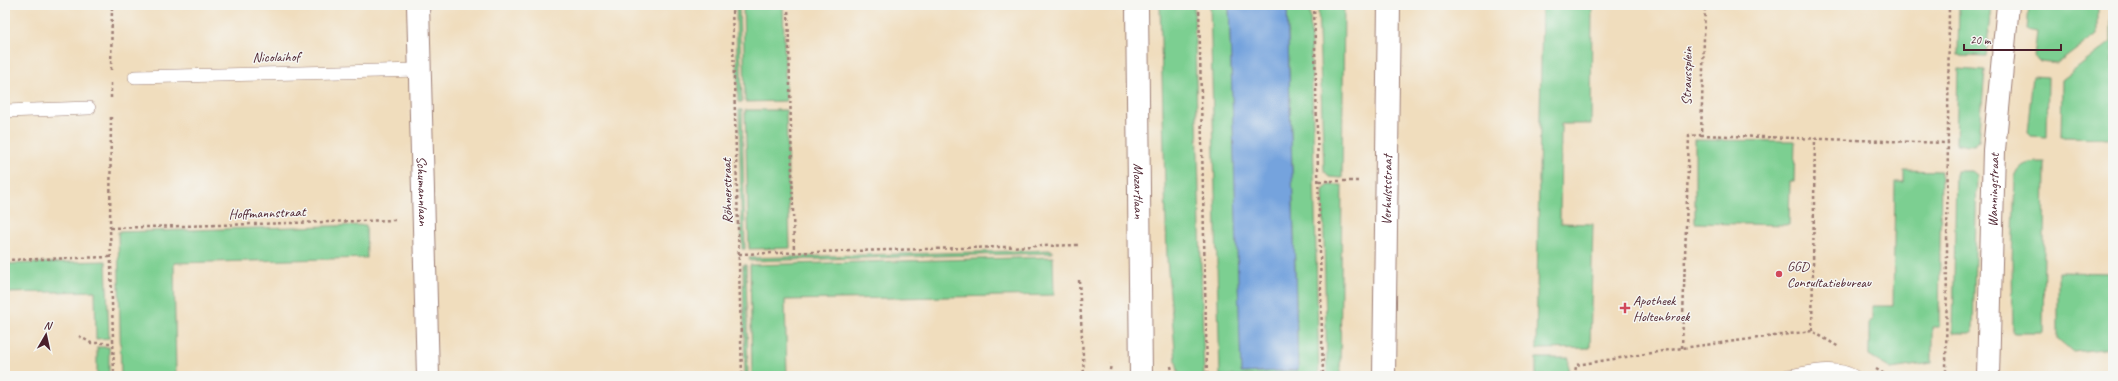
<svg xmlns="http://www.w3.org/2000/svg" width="2118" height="381" viewBox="0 0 2118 381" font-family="Caveat,sans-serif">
  <rect width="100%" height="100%" fill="#f6f6f2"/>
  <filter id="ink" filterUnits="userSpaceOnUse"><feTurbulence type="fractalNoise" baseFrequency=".025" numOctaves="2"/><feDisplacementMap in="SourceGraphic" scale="8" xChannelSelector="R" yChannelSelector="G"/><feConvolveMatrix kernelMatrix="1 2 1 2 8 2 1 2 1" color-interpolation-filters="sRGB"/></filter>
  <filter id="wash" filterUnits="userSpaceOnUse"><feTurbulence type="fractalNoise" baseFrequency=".012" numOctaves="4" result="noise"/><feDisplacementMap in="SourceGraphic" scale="16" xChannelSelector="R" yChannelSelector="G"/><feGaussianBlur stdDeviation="0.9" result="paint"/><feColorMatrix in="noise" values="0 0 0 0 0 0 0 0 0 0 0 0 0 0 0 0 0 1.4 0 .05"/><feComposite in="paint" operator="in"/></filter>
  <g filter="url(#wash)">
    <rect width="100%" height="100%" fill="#f0ddbd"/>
    <!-- green -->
    <path fill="#7ccf91" stroke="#63775e" d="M736,5H739L742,102H738Z
      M743,5H783L786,101L745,102Z
      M1160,5H1194L1204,376H1179L1176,361L1167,260Z
      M1210,5H1229L1242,373L1298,370L1287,5H1310L1319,376H1220Z
      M1318,5H1344L1342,178L1329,177L1324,170Z
      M1542,5H1592L1591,124H1561L1560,223L1593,224L1590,348L1536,349Z
      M1959,5H1991L1986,56L1958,55Z
      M2029,5H2097V34L2057,64L2040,62L2034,56L2037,32L2027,30Z
      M2111,5H2113V138L2061,137L2062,80L2111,42Z
      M1958,69L1985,71L1979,141L1974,145L1956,144Z
      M2033,76L2048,77L2047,137L2031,136L2027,133Z
      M739,110H742L745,249H742Z
      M745,110H786L790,248L749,249Z
      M1695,140L1795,141L1794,181H1790L1789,225L1695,223Z
      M2045,162L2043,333H2013L2012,261L2015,177C2020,162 2031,162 2045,162Z
      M1904,170L1941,171L1939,327H1932V363L1891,369L1869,356V321H1872V306H1893L1895,182H1904Z
      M1956,171H1972L1977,175L1973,333H1953Z
      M1329,185H1342L1340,376H1327L1323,190Z
      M366,225L367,258L174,263L176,376H121L118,232Z
      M1052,250V253L750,261L749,258Z
      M1053,257L1054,295L785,300L787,376H752L750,265Z
      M106,261L109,338L96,339L95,291L5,293V264Z
      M743,265H746L748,376H745Z
      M2058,272L2113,273V348L2073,352L2058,339Z
      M97,347H109V376H97Z
      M1536,358H1569L1568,376H1536Z"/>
    <!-- water -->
    <path fill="#74a3dd" stroke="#5f6184" d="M1229,5H1287L1298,370L1241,373Z"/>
  </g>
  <g filter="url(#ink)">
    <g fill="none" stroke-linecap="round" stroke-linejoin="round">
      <defs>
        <path id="service" d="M135,77L419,70
          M5,111L89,108
          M1788,376C1808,373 1834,365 1853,376"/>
        <g id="minor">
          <path id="s1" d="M418,5L428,376"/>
          <path id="s2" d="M1384,376L1389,5"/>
          <path id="s3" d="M1988,376L1994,150L2008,5"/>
        </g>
        <g id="tertiary">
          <path id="s4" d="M1137,5L1141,376"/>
        </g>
      </defs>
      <!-- service casing -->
      <use href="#service" stroke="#9d7e74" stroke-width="14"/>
      <!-- minor casing -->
      <use href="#minor" stroke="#9d7e74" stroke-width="24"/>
      <!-- tertiary casing -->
      <use href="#tertiary" stroke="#9d7e74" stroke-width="24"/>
      <!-- path -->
      <path stroke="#9d7e74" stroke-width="2.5" stroke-dasharray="3 3" stroke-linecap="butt" d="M732,5L742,376
        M788,5L794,252
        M1199,5L1207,376
        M1314,5L1323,376
        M111,70L112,5
        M111,98V83
        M111,117L110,228L114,376
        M1701,135L1947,143
        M1319,181H1359
        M110,228L396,220
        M739,254L1078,245
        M5,260L111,257
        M1079,280L1084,376
        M1812,331L1815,138
        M79,336L91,343H113
        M1682,348L1689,136L1701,135L1705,5
        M1171,366L1173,376
        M1876,369L1888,376
        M1109,376L1111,364
        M1575,376L1576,365L1682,348L1812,331L1839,347
        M1922,376L1946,372L1949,5"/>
      <!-- service -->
      <use href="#service" stroke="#fff" stroke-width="13"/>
      <!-- minor -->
      <use href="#minor" stroke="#fff" stroke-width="22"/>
      <!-- tertiary -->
      <use href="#tertiary" stroke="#fff" stroke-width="22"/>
    </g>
  </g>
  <!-- markers -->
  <g fill="#d1495b" stroke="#f6f6f2" stroke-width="1.5">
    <circle cx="1779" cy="274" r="4"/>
    <path d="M1623 302h4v4h4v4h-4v4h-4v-4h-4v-4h4z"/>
  </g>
  <g text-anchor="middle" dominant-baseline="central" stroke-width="3" stroke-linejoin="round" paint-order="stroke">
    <!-- street labels -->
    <g font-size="14" fill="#4a1f2b" stroke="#f6f6f2">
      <text transform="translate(276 57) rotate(-1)">Nicolaihof</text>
      <text transform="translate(1687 76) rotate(-89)">Straussplein</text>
      <text stroke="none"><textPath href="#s4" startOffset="186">Mozartlaan</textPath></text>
      <text stroke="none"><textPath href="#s2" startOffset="186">Verhulststraat</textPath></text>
      <text stroke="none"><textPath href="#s3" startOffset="186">Wanningstraat</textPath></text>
      <text stroke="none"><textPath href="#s1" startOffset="186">Schumannlaan</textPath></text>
      <text transform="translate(727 191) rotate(-91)">Röhnerstraat</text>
      <text transform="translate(267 213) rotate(-2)">Hoffmannstraat</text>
    </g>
    <!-- poi labels -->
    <g font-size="14" fill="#4a1f2b" stroke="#f6f6f2" text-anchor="start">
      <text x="1787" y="266">GGD<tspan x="1787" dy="16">Consultatiebureau</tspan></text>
      <text x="1633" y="300">Apotheek<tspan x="1633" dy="16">Holtenbroek</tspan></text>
    </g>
  </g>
  <!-- margin -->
  <rect width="2118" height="381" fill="none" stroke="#f6f6f2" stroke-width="20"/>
  <!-- north arrow -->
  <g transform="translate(46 335) rotate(9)" stroke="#f6f6f2" stroke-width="3" paint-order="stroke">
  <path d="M0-3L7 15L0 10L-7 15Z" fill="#4a1f2b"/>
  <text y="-6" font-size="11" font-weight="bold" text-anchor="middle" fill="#4a1f2b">N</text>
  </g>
  <!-- scale -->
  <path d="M1964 44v6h97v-6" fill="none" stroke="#4a1f2b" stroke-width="2"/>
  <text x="1970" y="44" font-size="12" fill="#4a1f2b" stroke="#f6f6f2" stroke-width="3" paint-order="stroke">20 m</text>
</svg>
